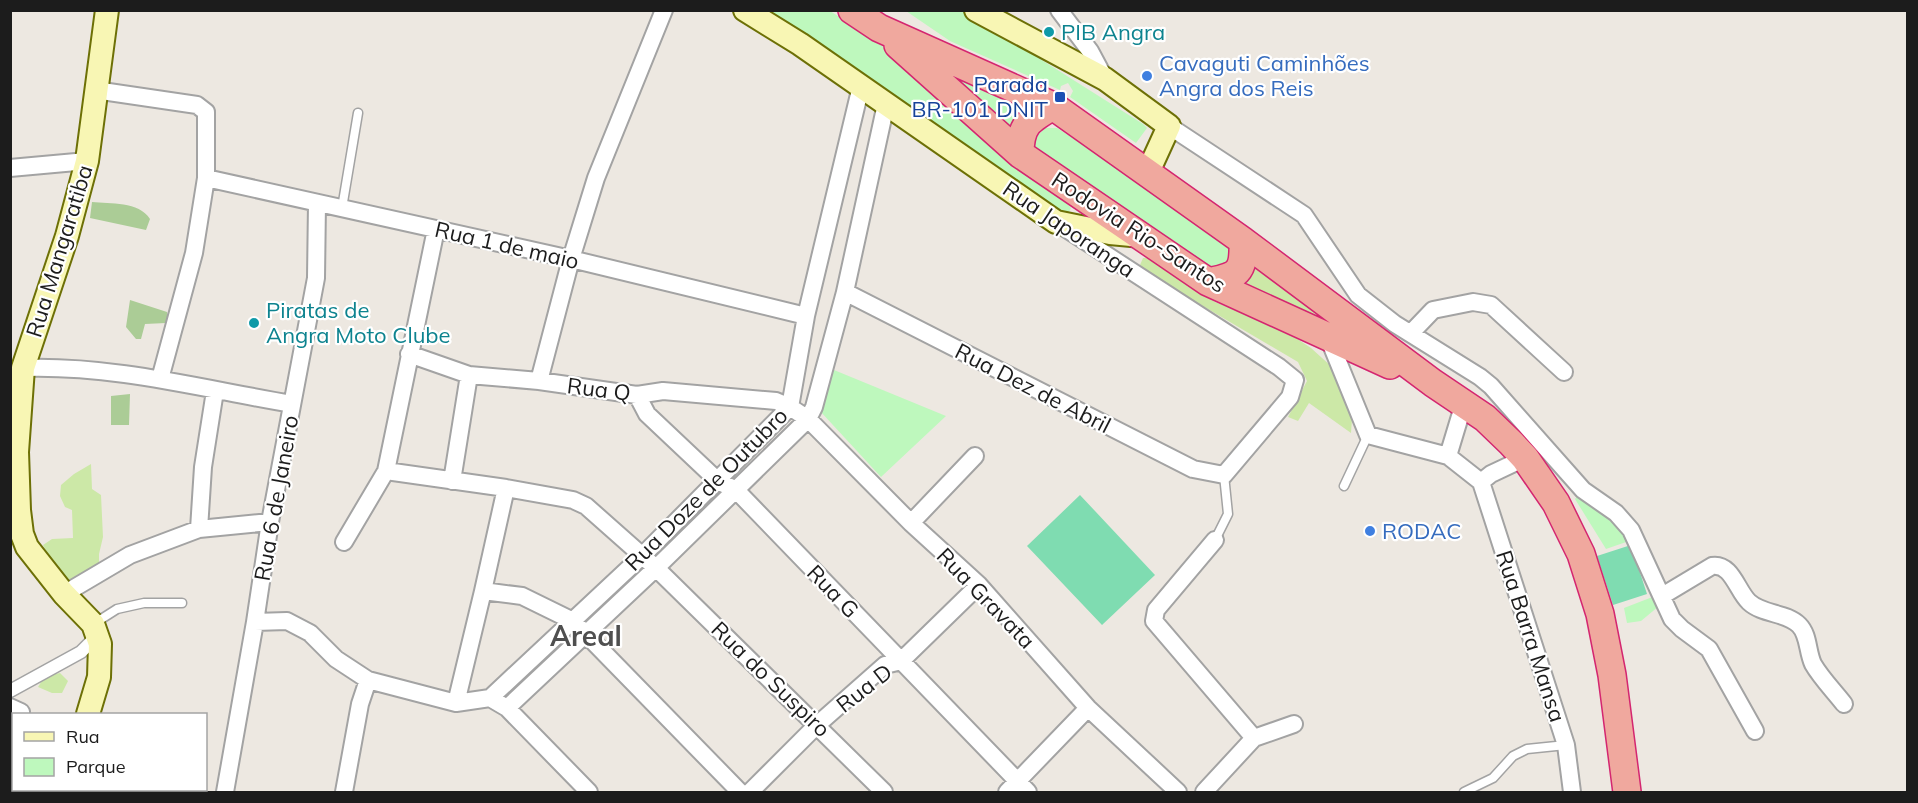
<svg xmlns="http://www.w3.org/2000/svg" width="1918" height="803" viewBox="0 0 1918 803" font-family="Mulish,sans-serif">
  <rect width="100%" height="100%" fill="#ede8e1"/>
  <!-- grass -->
  <path fill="#cce8a7" d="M1152,257L1215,302L1282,329L1311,348L1332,367L1352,419L1351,433L1309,403L1298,421L1288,417L1307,381L1298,362L1145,272L1140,265L1143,258Z
    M1255,258L1363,343L1240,289C1250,280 1254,272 1255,258Z
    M91,464L92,489L101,495L103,537L99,554V563L66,582L51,561L43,545L52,539L73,538L72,510L65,507L60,496L61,485L74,474Z
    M60,673L68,681L62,693H52L38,687L45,676Z"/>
  <!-- forest -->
  <path fill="#abcc96" d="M92,202C110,204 139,201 150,219L146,230L90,218Z
    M130,300L167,312L168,317L166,323L145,324L141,339H136L126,327Z
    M130,394L129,425H111V396Z"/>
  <!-- park -->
  <path fill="#bef8bd" d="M761,11H830L873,38L969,123L1005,159L1064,200L1071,208L1069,212L1063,213L1053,209Z
    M906,11H964L1143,124L1147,128L1136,143L1070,97L1073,91L1068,83L1061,86L1060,90L950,41Z
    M921,54L1028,107L1007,136Z
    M1045,128H1057L1129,174L1233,247L1234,264L1210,270L1034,154C1033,141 1036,137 1045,128Z
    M834,370L946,416L881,477L820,411Z
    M1581,492L1610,509L1629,541L1606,549L1575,499Z
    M1655,596L1659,606L1641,621L1627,623L1624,608Z"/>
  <!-- pitch -->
  <path fill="#7fdcb1" d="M1080,495L1155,575L1102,625L1027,546Z
    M1631,545L1647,594L1613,605L1597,556Z"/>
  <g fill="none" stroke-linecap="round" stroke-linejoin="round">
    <defs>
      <path id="service" d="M342,208L358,113
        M1344,486L1368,435
        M1215,540L1228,514L1224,475
        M95,623L117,609L144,603H182
        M1464,792L1493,778L1513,756L1527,749L1566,745"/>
      <path id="pedestrian" d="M10,691L81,652L97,636"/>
      <path id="minor" d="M1059,10L1090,51L1105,79
        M95,90L197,105L206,112V178L194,253L160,379
        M1169,126L1304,215L1358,295L1395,324L1480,377L1491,386L1583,490L1616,513L1631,530L1672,619L1682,629L1709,649L1755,731
        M10,168L87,161
        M206,178L571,259L806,316
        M845,292L1193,469L1224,475L1290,397L1295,380L1279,367L1062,226
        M1411,333L1433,310L1473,302L1491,305L1564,372
        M1328,337L1368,435L1448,456L1481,482L1566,745L1572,792
        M409,354L469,375L539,381L637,395L663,391L776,401L790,407L808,419L911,523L979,585L1088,708L1178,792
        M23,368C114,365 203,389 292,404
        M539,381L571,259L596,178L664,10
        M637,395L647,414L718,481L736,490L1028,792
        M1448,456L1464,403
        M386,471L506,488L573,500L586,506L656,568L884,792
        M452,481L469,375
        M1481,482L1491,474L1525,458
        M911,523L975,456
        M199,529L203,467L215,391
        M1215,540L1156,610L1154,621L1254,738
        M344,542L386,471L436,229
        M483,591L522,596L573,621L740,792
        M64,594L130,555L199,529L270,522
        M1662,596L1712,566C1732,563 1737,591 1749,602C1763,615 1786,612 1799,625C1809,635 1807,651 1813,664C1821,678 1834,691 1844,704
        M255,622L287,621L310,633L336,659L368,680L456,703L490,698L507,708L589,792
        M490,698L643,555L790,407L806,316L861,86
        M456,703L483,591L506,488
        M10,707L21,712
        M507,708L656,568L808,419L814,407L845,292L886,104
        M66,790L71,792
        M225,792L255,622L270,522L316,278L317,203
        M344,792L360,704L368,680
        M750,792L817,725L885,665L901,661L979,585
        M1007,792L1088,708
        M1204,792L1254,738L1294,724"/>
      <path id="secondary" d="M745,10L800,44L1056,222L1110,233L1142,236
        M976,10L1105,79L1169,126L1148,172
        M88,714L99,677L100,644L93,624L64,594L27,547L22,534L19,510L17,452L23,368L67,236L87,161L107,10
        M50,792L51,790"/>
      <path id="trunk" d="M852,10L879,28L1053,106L1243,241L1433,383L1485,418L1511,443L1525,458L1556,503L1581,554L1600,614L1612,675L1627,792
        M898,45L1020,154L1208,282L1390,365
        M1020,154C1020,125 1029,120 1053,106
        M1208,282C1238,276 1244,273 1243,241"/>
    </defs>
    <!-- service casing -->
    <use href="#service" stroke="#a3a3a3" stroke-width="11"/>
    <!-- pedestrian casing -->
    <use href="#pedestrian" stroke="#a3a3a3" stroke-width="15"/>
    <!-- minor casing -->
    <use href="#minor" stroke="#a3a3a3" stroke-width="20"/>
    <!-- secondary casing -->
    <use href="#secondary" stroke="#6d7006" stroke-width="26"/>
    <!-- trunk casing -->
    <use href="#trunk" stroke="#d42670" stroke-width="30"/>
    <!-- service -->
    <use href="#service" stroke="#fff" stroke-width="8"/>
    <!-- pedestrian -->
    <use href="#pedestrian" stroke="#fff" stroke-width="12"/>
    <!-- minor -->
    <use href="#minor" stroke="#fff" stroke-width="16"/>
    <!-- secondary -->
    <use href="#secondary" stroke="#f8f6b4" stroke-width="22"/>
    <!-- trunk -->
    <use href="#trunk" stroke="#f0a89e" stroke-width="27"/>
  </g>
  <!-- markers -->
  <g fill="#0f9aa8" stroke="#fff" stroke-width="2">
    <circle cx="1049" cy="32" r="6"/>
    <circle cx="254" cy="323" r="6"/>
  </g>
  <g fill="#3f7fe0" stroke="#fff" stroke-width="2">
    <circle cx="1147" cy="76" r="6"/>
    <circle cx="1370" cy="531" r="6"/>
  </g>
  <rect fill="#1a4fb4" stroke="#fff" stroke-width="2" x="1054" y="91" width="12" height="12" rx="3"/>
  <g text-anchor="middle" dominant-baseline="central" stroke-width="4.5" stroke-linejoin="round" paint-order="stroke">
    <!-- culture labels -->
    <g font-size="22" fill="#0d838f" stroke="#fff" text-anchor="start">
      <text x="1061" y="32">PIB Angra</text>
      <text x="266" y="310">Piratas de<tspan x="266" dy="25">Angra Moto Clube</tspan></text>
    </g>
    <!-- shop labels -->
    <g font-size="22" fill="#366cbe" stroke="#fff" text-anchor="start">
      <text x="1159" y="63">Cavaguti Caminhões<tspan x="1159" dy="25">Angra dos Reis</tspan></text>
      <text x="1382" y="531">RODAC</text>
    </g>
    <!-- transit labels -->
    <g font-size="22" fill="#164399" stroke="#fff" text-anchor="end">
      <text x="1048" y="84">Parada<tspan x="1048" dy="25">BR-101 DNIT</tspan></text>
    </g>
    <!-- street labels -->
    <g font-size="22" fill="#1c1c1c" stroke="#fff">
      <text transform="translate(1069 229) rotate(34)">Rua Japoranga</text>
      <text transform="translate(1139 232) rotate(33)">Rodovia Rio-Santos</text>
      <text transform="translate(507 245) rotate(13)">Rua 1 de maio</text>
      <text transform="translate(59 251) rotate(-73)">Rua Mangaratiba</text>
      <text transform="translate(1033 388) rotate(27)">Rua Dez de Abril</text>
      <text transform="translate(599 389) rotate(7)">Rua Q</text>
      <text transform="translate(706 489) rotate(-45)">Rua Doze de Outubro</text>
      <text transform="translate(276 498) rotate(-80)">Rua 6 de Janeiro</text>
      <text transform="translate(833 591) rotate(46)">Rua G</text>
      <text transform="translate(986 598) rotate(46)">Rua Gravata</text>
      <text transform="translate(1531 636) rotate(72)">Rua Barra Mansa</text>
      <text transform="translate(771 679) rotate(44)">Rua do Suspiro</text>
      <text transform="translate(864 688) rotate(-38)">Rua D</text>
    </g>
    <!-- district labels -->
    <g font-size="28" font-weight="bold" fill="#4f4f4f" stroke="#fff">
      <text x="586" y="635">Areal</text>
    </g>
  </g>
  <!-- border -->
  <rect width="1918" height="803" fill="none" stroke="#1c1c1c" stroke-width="24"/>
  <!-- legend -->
  <rect x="12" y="713" width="195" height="78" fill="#ffffff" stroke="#a4a4a4" stroke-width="1.5"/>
  <rect x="24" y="732" width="30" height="9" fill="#f8f6b4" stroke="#a4a4a4" stroke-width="1.5"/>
  <text x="66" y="743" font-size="18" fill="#1c1c1c">Rua</text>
  <rect x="24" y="758" width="30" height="18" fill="#bef8bd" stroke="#a4a4a4" stroke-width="1.5"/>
  <text x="66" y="773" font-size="18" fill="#1c1c1c">Parque</text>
</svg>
